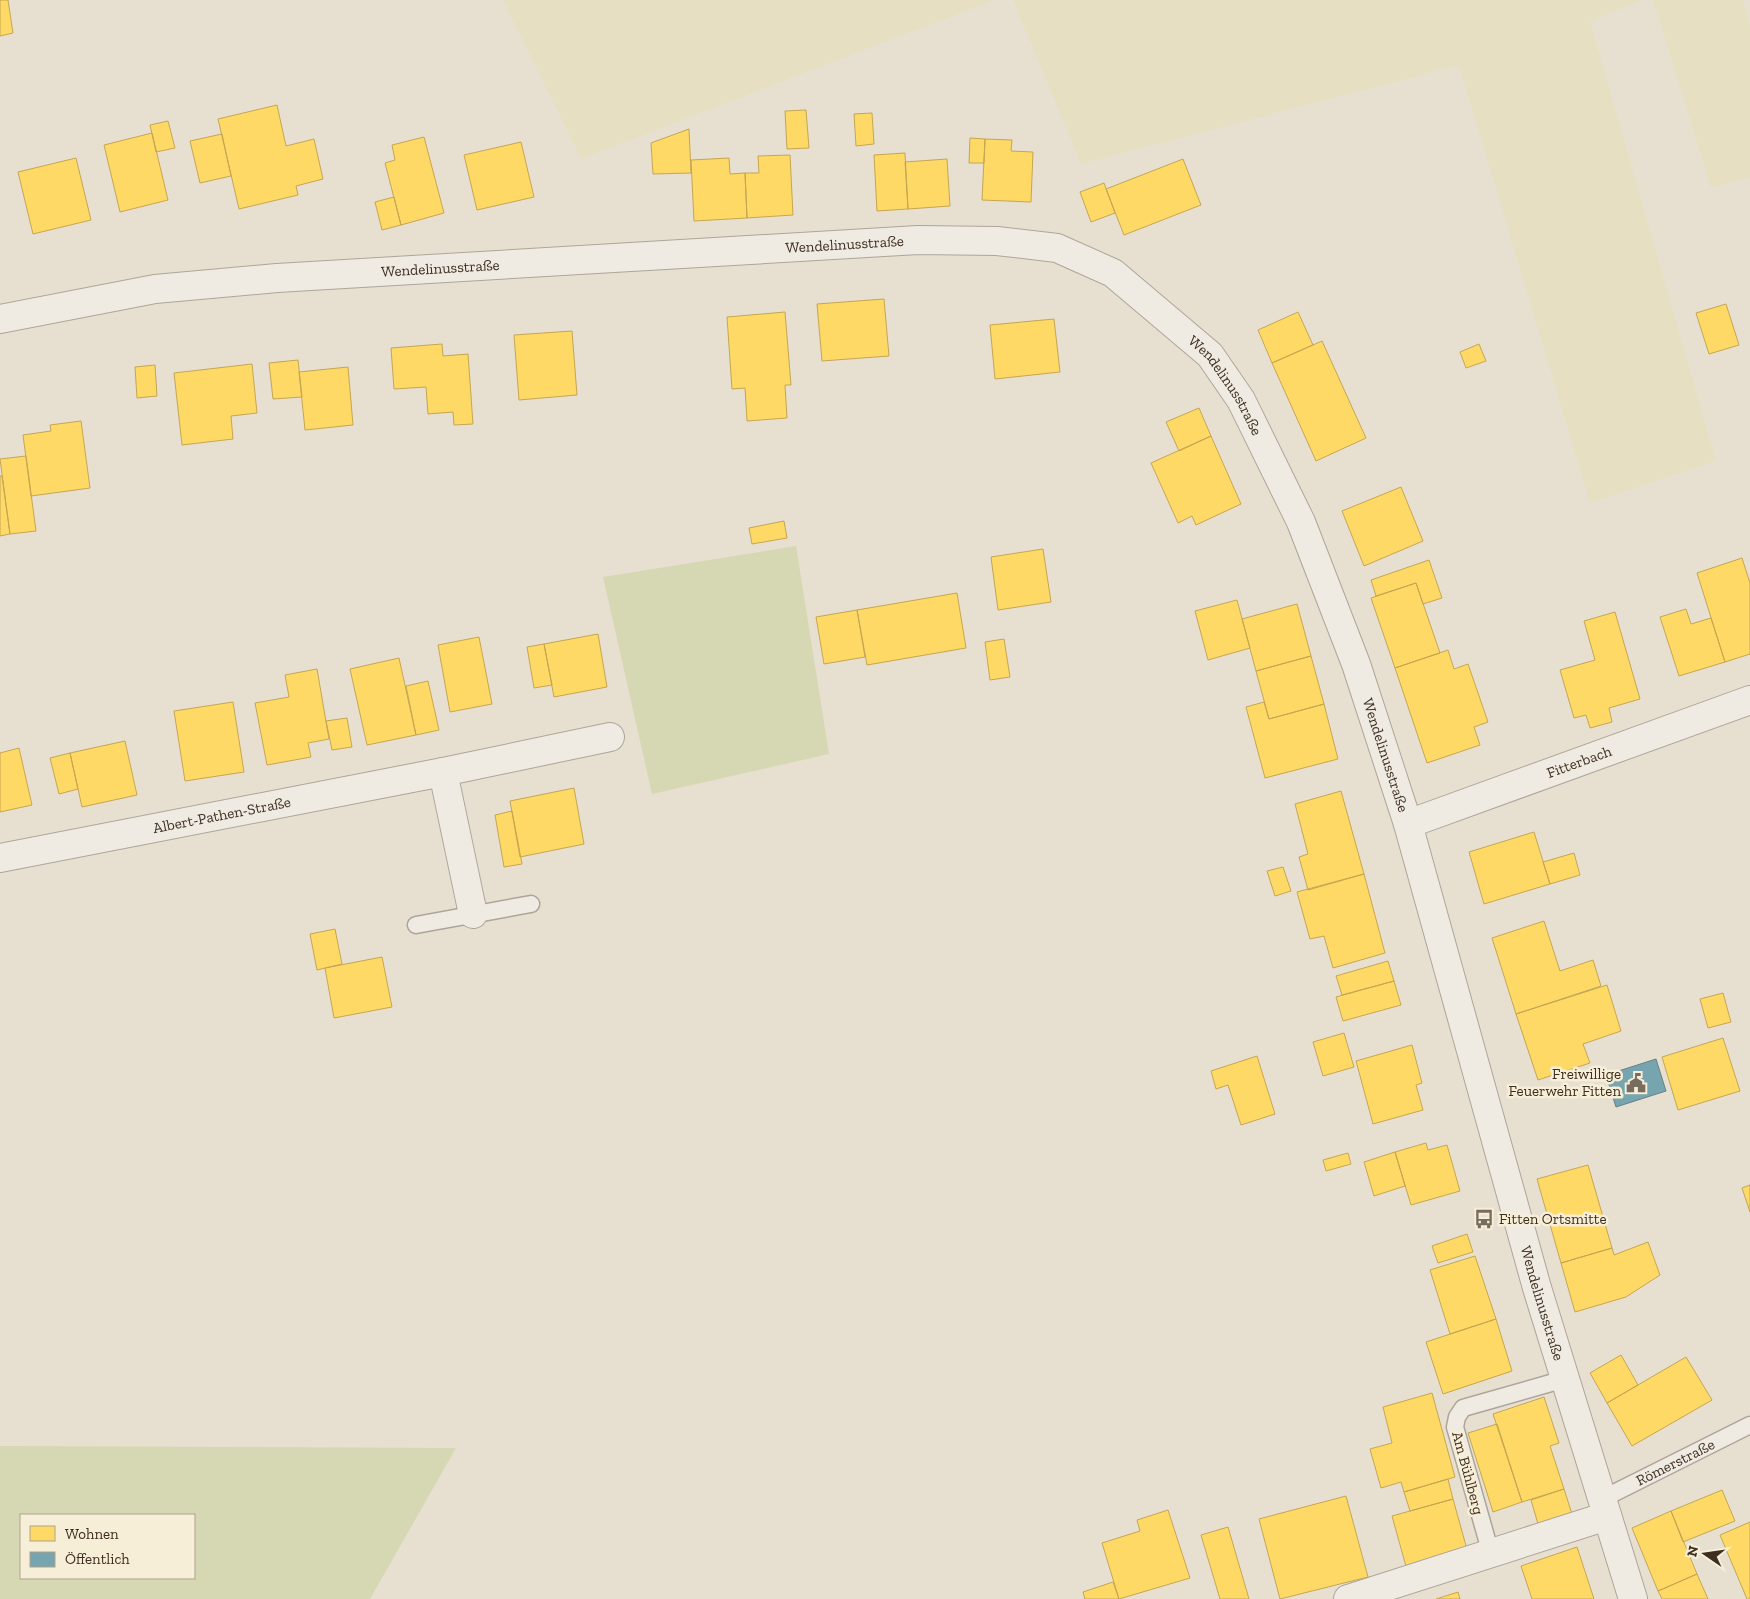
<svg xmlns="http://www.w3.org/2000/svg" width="1750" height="1599" viewBox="0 0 1750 1599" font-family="'Zilla Slab',serif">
  <rect width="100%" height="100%" fill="#e7e0d1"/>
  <!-- farmland -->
  <path fill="#e6dfc2" d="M503,0H994L581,159Z
    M1013,0H1642L1590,21L1716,461L1590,503L1459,65L1081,164Z
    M1653,0H1743L1750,26V177L1711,188Z"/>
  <!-- green -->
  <path fill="#d6d7b3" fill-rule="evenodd" d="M796,546L829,754L652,794L603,577Z
    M0,1446L456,1448L370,1599H0ZM194,1515V1578H21V1515Z"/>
  <!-- homes -->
  <path fill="#ffd966" stroke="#c5a651" d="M0,0H8L13,33L0,36Z
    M277,105L286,146L314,139L323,179L296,186L298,195L239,209L218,119Z
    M806,110L809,148L787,149L785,111Z
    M872,113L874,144L856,146L854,114Z
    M168,121L175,148L156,152L150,125Z
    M689,129L691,173L653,174L651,143Z
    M152,133L168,200L120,212L104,145Z
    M222,134L231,176L200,183L190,141Z
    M424,137L444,213L401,225L385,163L395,160L392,145Z
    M970,138L985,139L984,163H969Z
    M985,139L1012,140L1011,151L1033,152L1031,202L982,200Z
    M521,142L534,197L477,210L464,155Z
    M905,153L908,209L877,211L874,155Z
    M790,155L793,215L747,218L745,173H759L758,156Z
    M76,158L91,220L33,234L18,172Z
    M729,158L730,174L745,173L747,218L694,221L691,160Z
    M947,159L950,206L908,209L905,162Z
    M1183,159L1201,205L1124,235L1106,189Z
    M1104,183L1115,213L1091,222L1080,192Z
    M394,197L401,225L382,230L375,202Z
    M884,299L889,356L822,361L817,304Z
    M1726,304L1739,345L1709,354L1696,313Z
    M785,312L791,385H785L787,418L747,421L745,388L732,389L727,317Z
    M1298,312L1313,345L1272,363L1258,330Z
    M1054,319L1060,372L995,379L990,325Z
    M572,331L577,395L519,400L514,335Z
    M1322,341L1366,438L1316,461L1272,363Z
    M442,344L443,356L468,354L473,424L454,425L453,412L428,414L426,387L394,389L391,348Z
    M1479,344L1486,361L1466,368L1460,352Z
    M298,360L302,397L273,399L269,363Z
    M252,364L257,413L231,416L233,439L182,445L174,373Z
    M155,365L157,396L137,398L135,367Z
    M348,367L353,425L305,430L299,372Z
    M1199,408L1211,436L1179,451L1166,422Z
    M81,421L90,488L31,496L23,435L51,431L50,425Z
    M1211,436L1241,504L1196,525L1192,516L1178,523L1151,463Z
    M26,456L36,531L10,534L0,459Z
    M0,476H2L10,534L0,536Z
    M1401,487L1423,541L1364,566L1342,511Z
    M784,521L787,538L752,544L749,528Z
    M1043,549L1051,602L998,610L991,557Z
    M1742,558L1750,583V654L1725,662L1697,573Z
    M1429,560L1442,598L1423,604L1416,583L1376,596L1371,580Z
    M1416,583L1440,653L1395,668L1371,598Z
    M957,593L966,648L867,665L857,610Z
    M1237,600L1250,648L1208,660L1195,611Z
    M1297,604L1311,656L1256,671L1242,619Z
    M1686,609L1691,624L1711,618L1725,662L1679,676L1660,617Z
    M857,610L865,657L824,664L816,617Z
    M1615,612L1640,699L1609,708L1612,722L1590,728L1586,715L1574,718L1560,670L1595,660L1584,621Z
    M598,634L607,687L554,697L544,644Z
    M479,637L492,704L450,712L438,645Z
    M1004,639L1010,677L990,680L985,642Z
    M544,644L552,685L534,688L527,647Z
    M1448,650L1454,669L1468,664L1488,722L1474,727L1480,745L1427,763L1395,668Z
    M1311,656L1324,704L1269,719L1256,671Z
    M399,658L416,735L367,745L350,669Z
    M317,669L329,739L308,743L311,757L267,765L255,703L289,697L285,675Z
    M428,681L439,730L416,735L406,686Z
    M233,702L244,772L185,781L174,711Z
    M1264,702L1269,719L1324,704L1338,759L1265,778L1246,707Z
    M347,718L352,747L332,750L326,721Z
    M125,741L137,795L82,807L70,753Z
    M19,748L32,805L0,812V753Z
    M70,753L78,789L59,794L50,758Z
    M574,788L584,844L520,857L510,801Z
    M1341,791L1364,874L1308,890L1299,857L1308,854L1295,804Z
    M512,811L522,864L504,867L495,815Z
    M1534,832L1550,884L1484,904L1469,852Z
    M1574,853L1580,875L1550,884L1543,862Z
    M1283,867L1291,891L1275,896L1267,871Z
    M1364,874L1385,953L1333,968L1324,936L1310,939L1297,892Z
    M1544,921L1560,971L1593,960L1601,986L1516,1014L1492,938Z
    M335,929L342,964L317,970L310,934Z
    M382,957L392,1007L334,1018L325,968Z
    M1388,961L1394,981L1342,995L1336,976Z
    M1394,981L1401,1005L1343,1021L1336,997Z
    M1607,985L1621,1031L1583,1044L1590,1063L1538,1080L1516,1014Z
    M1723,993L1731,1022L1708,1028L1700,999Z
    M1344,1033L1354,1067L1323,1076L1313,1042Z
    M1723,1038L1740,1091L1678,1110L1662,1057Z
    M1412,1045L1422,1083L1416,1085L1423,1110L1373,1124L1356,1061Z
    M1257,1056L1275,1114L1241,1125L1228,1085L1216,1089L1211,1071Z
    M1426,1143L1428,1150L1447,1145L1460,1191L1411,1205L1395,1152Z
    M1395,1152L1405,1186L1374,1196L1364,1162Z
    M1348,1153L1351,1164L1326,1171L1323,1160Z
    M1588,1165L1612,1248L1561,1263L1537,1179Z
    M1750,1185V1212L1742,1188Z
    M1467,1234L1473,1252L1438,1263L1432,1246Z
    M1648,1242L1660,1275L1626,1297L1575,1312L1561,1263L1612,1248L1614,1255Z
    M1475,1256L1496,1319L1450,1334L1430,1270Z
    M1496,1319L1512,1371L1443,1394L1426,1342Z
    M1621,1355L1638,1385L1607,1403L1590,1373Z
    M1686,1357L1712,1400L1632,1446L1607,1403Z
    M1432,1393L1455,1477L1404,1492L1401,1482L1381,1488L1370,1449L1392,1443L1383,1407Z
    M1544,1397L1559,1443L1550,1446L1564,1489L1522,1502L1493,1414Z
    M1497,1424L1522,1502L1493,1512L1468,1433Z
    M1448,1479L1453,1499L1410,1511L1404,1492Z
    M1564,1489L1572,1514L1538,1524L1531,1500Z
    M1722,1490L1735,1521L1683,1542L1671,1511Z
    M1346,1496L1368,1577L1280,1599L1259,1519Z
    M1453,1499L1468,1553L1407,1570L1392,1516Z
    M1168,1510L1190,1578L1119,1599L1102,1543L1140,1531L1137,1520Z
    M1671,1511L1697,1574L1658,1591L1632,1528Z
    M1750,1522V1599H1747L1720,1535Z
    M1228,1527L1249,1599H1220L1201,1535Z
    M1577,1547L1594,1599H1532L1521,1566Z
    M1697,1574L1708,1599H1662L1658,1591Z
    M1113,1582L1119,1599H1085L1083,1592Z
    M1458,1592L1460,1599H1436Z"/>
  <!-- public -->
  <path fill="#76a5af" stroke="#658184" d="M1656,1059L1666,1091L1616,1107L1606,1075Z"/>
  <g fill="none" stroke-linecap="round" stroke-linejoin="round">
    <defs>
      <g id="lane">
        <path d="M416,925L531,904"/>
        <path id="s1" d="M1602,1499L1750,1425"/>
        <path d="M1491,1554L1455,1427L1457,1417L1463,1408L1565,1379"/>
      </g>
      <g id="street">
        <path id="s2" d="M0,319L155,289L277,278L918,240L997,241L1057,248L1113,273L1210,355L1241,400L1301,522L1356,664L1408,824L1537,1288L1633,1599"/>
        <path d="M443,772L473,914"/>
        <path id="s3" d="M1408,824L1750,700"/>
        <path id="s4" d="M0,858L443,772L610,737"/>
        <path d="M1348,1599L1607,1516"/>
      </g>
    </defs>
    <!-- lane casing -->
    <use href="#lane" stroke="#ada599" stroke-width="19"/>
    <!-- street casing -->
    <use href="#street" stroke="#ada599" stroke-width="30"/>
    <!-- lane -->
    <use href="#lane" stroke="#efebe3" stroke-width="16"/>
    <!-- street -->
    <use href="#street" stroke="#efebe3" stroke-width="28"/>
  </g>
  <!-- icons -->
  <defs>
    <symbol id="civic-bare" viewBox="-9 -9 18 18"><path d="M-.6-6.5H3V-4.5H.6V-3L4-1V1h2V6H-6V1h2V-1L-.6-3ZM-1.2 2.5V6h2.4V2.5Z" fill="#786c5e" stroke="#f7eed8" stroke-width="2.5" paint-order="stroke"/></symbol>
    <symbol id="bus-bare" viewBox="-9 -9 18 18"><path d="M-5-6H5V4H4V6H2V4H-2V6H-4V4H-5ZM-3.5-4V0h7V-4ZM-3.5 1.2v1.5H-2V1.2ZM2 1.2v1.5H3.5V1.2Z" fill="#786c5e" stroke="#f7eed8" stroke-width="2.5" paint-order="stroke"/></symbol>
  </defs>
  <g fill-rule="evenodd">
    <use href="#civic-bare" x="1622" y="1069" width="28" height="28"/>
    <use href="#bus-bare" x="1470" y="1205" width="28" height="28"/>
  </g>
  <g text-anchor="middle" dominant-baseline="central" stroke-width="5" stroke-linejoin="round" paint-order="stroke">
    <!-- street labels -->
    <g font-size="15" fill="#3d2e20" stroke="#f7eed8">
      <text stroke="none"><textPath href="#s2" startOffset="849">Wendelinusstraße</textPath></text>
      <text stroke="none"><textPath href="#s2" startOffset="444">Wendelinusstraße</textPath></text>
      <text stroke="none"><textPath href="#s2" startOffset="1284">Wendelinusstraße</textPath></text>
      <text stroke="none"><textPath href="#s2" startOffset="1689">Wendelinusstraße</textPath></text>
      <text stroke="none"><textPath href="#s3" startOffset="182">Fitterbach</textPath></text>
      <text stroke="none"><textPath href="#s4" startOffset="226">Albert-Pathen-Straße</textPath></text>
      <text stroke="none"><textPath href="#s2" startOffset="2259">Wendelinusstraße</textPath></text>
      <text stroke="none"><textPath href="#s1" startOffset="82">Römerstraße</textPath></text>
      <text transform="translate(1468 1473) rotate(75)">Am Bühlberg</text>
    </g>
    <!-- poi labels -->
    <g font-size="15" fill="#3d2e20" stroke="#f7eed8" text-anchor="end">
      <text x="1621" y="1074">Freiwillige<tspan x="1621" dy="17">Feuerwehr Fitten</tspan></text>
      <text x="1499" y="1219" text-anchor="start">Fitten Ortsmitte</text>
    </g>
  </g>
  <!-- legend -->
  <rect x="20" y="1514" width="175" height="65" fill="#f7eed8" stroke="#ada18e"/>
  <rect x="30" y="1526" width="25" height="15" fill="#ffd966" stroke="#ada18e"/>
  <text x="65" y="1539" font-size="15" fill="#3d2e20">Wohnen</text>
  <rect x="30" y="1552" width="25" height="15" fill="#76a5af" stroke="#ada18e"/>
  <text x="65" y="1564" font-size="15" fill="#3d2e20">Öffentlich</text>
  <!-- north arrow -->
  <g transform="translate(1705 1554) rotate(283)" stroke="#f7eed8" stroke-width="4" paint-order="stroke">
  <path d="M0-4L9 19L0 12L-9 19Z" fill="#3d2e20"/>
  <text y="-8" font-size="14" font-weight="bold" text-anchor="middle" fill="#3d2e20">N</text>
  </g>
</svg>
